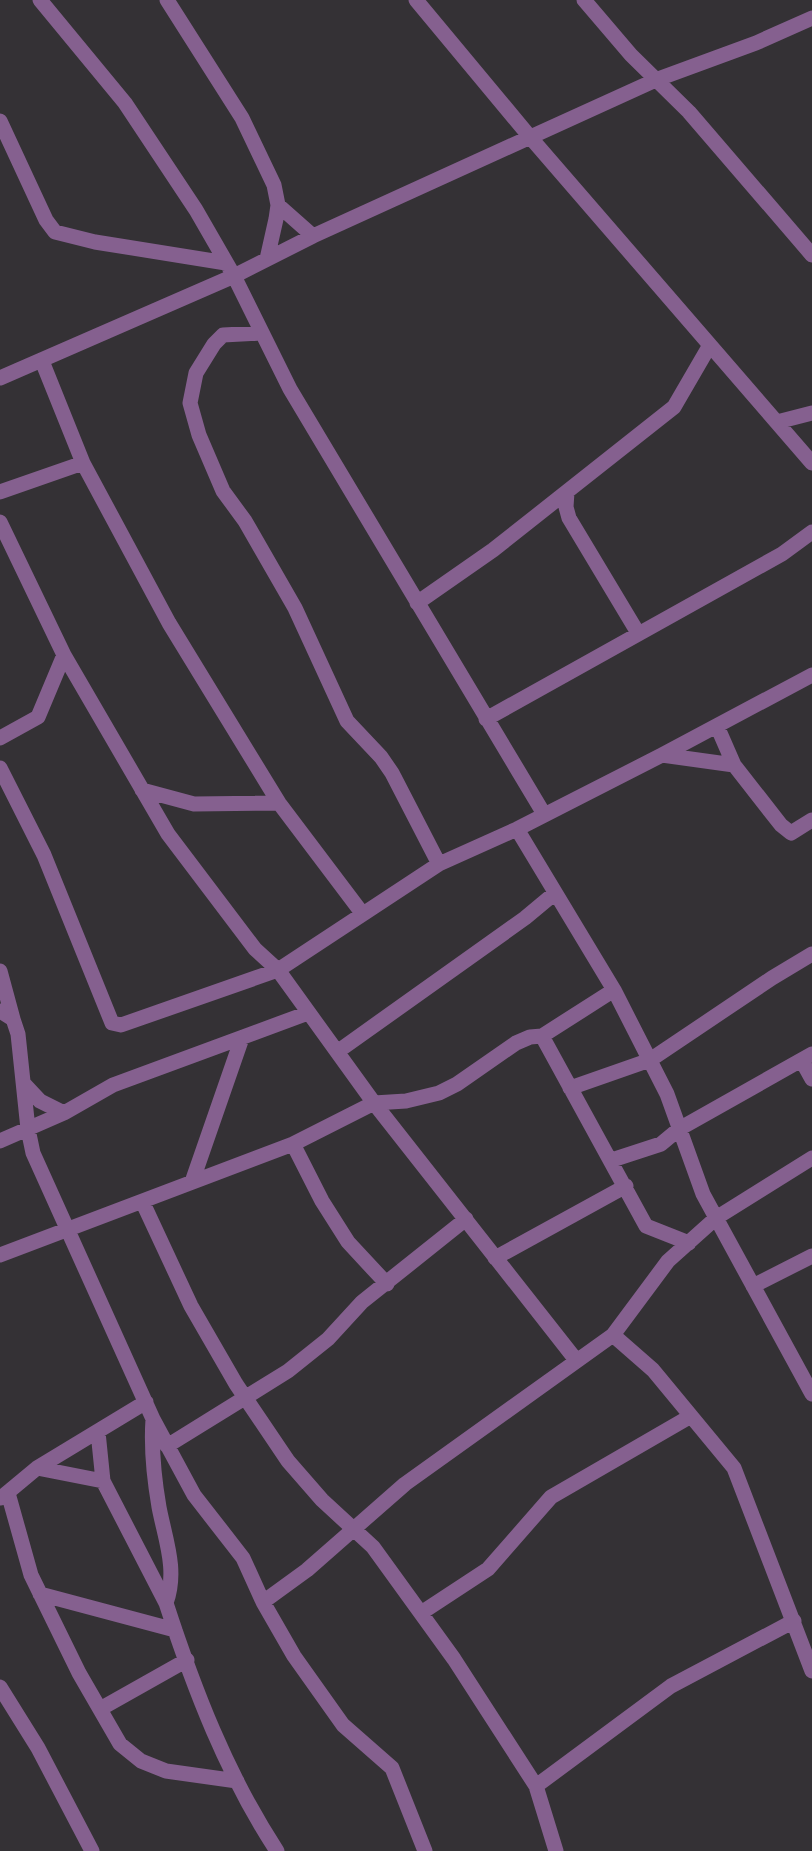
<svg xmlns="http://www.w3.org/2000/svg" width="812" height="1851" viewBox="0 0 812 1851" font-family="Jost,sans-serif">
  <rect width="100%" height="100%" fill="#343135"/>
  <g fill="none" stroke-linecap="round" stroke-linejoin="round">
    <!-- minor -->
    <path stroke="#85608f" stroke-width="15" d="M40,0L125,103L196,210L234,276L290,389L544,814
      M167,0L242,118L274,185L278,205L276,219L267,259
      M416,0L530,137L812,463
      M584,0L631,55L689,112L812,255
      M0,121L46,220L55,232L95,242L226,263
      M278,205L313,236
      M261,333L223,335L214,344L196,373L190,403L199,435L223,491L245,521L295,608L347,721L381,757L392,773L439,864
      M42,361L83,463L169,623L279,803L362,913
      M0,378L234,276L313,236L658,79L756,43L812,18
      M777,422L812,413
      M0,492L83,463
      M567,492L566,507L569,518L638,633
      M0,522L64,655L168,834L255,949L278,970L374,1103L576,1360
      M417,603L493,550L674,407L710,345
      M486,719L782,554L812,532
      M717,726L734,765L781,825L791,833L812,820
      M0,738L38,717L64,655
      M662,755L734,765
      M0,768L44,855L112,1023L121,1025L278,970L439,864L517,829L662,755L812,675
      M142,790L194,804L279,803
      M517,829L614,990L667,1094L703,1194L812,1394
      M0,971L13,1019
      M0,1011L13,1019L18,1034L28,1129L33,1153L153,1419L194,1495L243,1558L263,1602L294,1656L343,1725L392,1768L425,1851
      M542,1036L646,1226L689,1243
      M337,1052L525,918L555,893
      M802,1061L812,1079
      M25,1085L40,1101L64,1113
      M570,1088L650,1060L772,978L812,954
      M0,1141L64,1113L113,1085L308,1013
      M293,1144L322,1201L348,1242L387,1284
      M612,1160L661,1144L679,1129L812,1054
      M192,1182L242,1038
      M143,1203L191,1306L236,1384L288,1461L322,1500L373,1547L454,1659L536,1786L556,1851
      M0,1255L293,1144L374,1103L406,1101L439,1093L457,1084L516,1043L530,1037L542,1036L614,990
      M495,1258L626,1186
      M753,1286L812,1256
      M613,1335L653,1370L734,1468L812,1671
      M153,1419C151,1448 154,1478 159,1507C165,1539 178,1570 166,1603C194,1689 227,1775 277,1851
      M98,1432L103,1481L166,1603
      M167,1446L288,1371L328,1339L362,1302L466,1219
      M37,1468L103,1481
      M8,1493L31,1575L79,1673L120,1744L141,1761L166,1771L237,1781
      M1,1498L37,1468L146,1402
      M40,1594L175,1630
      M263,1602L307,1570L405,1484L613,1335L668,1261L716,1218L812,1158
      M421,1613L488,1569L551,1497L691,1416
      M0,1687L38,1748L92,1851
      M100,1709L187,1660
      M536,1786L671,1686L794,1621"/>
  </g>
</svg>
